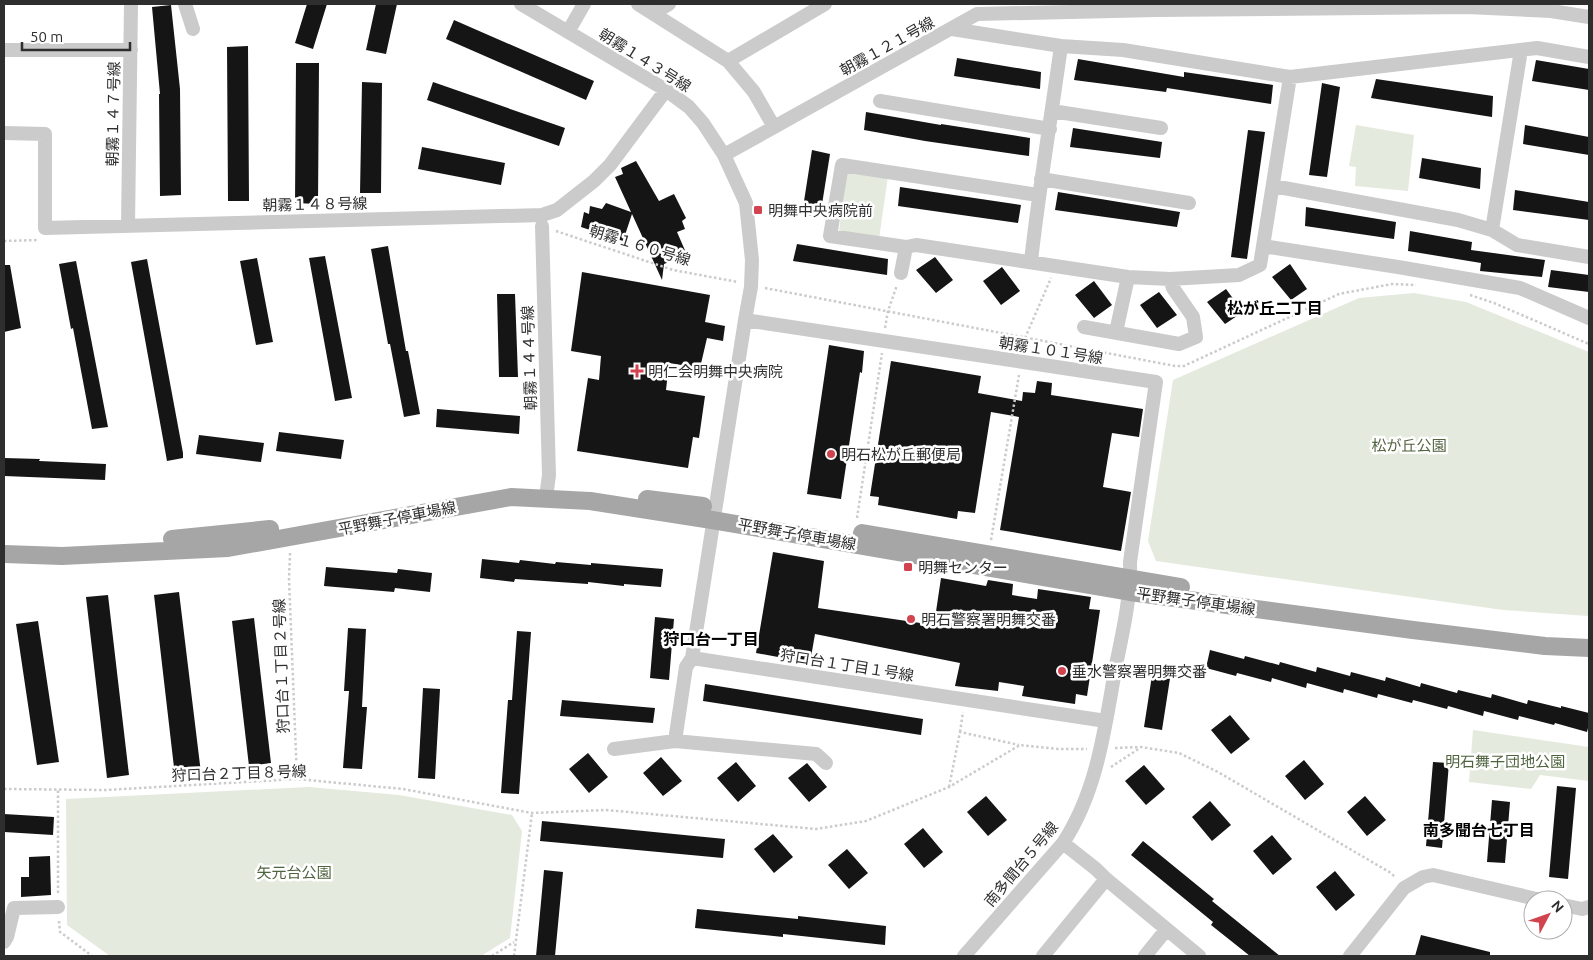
<svg xmlns="http://www.w3.org/2000/svg" width="1593" height="960" viewBox="0 0 1593 960" font-family="Ubuntu,'Noto Sans JP',sans-serif">
  <rect width="100%" height="100%" fill="#fff"/>
  <!-- green -->
  <path fill="#e4eadd" d="M1356,125L1414,135L1408,191L1355,186L1356,167L1349,166Z
    M846,170L888,176L879,239L839,232Z
    M1414,293L1466,302L1589,352V616L1503,610L1156,561L1148,541L1173,380L1359,298Z
    M1473,730L1589,747V781L1540,775L1531,789L1469,782Z
    M309,787L399,795L512,815L522,831L510,938L481,956H110L67,925L66,799Z"/>
  <!-- building -->
  <path fill="#151515" d="M307,4H327L313,49L295,43Z
    M376,4H397L386,54L366,50Z
    M171,5L180,89L181,195L160,196L159,94H160L152,7Z
    M454,20L594,81L586,100L446,39Z
    M248,46L249,201H228L227,47Z
    M957,58L1041,72L1040,89L954,76Z
    M1078,59L1184,77V72L1273,85L1271,104L1167,88L1166,92L1074,80Z
    M1536,60L1589,69V90L1532,81Z
    M296,63H319L318,204L295,203Z
    M1376,79L1493,96L1492,117L1371,98Z
    M362,82L382,83L381,193H360Z
    M433,82L565,128L559,146L427,100Z
    M1322,83L1340,87L1327,177L1309,175Z
    M866,112L941,125V124L1030,138L1029,156L925,141L864,130Z
    M1525,125L1589,137V155L1523,144Z
    M1073,128L1162,142L1160,158L1070,147Z
    M1248,130L1265,132L1247,259L1231,257Z
    M422,147L505,163L501,185L418,169Z
    M812,150L830,154L820,217L802,214Z
    M1422,158L1481,168L1480,189L1419,178Z
    M636,161L659,201L674,194L686,218L682,221L685,229L677,232L687,255L664,264L662,280L632,214L623,241L581,227L584,212L589,214L590,206L602,209L606,203L631,212L615,177L623,174L621,168Z
    M900,187L1021,205L1018,223L898,206Z
    M1515,190L1589,202V220L1513,210Z
    M1058,192L1180,212L1177,227L1055,210Z
    M1306,207L1396,222L1394,239L1305,226Z
    M1410,231L1472,242L1471,250L1545,260L1542,277L1480,271L1481,263L1408,251Z
    M797,244L888,259L887,275L793,261Z
    M388,246L406,351H408L420,414L404,417L390,344H388L371,249Z
    M325,256L352,398L335,401L309,258Z
    M935,257L953,280L936,293L916,270Z
    M257,258L273,342L256,345L240,261Z
    M147,259L183,453V458L167,461L131,262Z
    M76,261L108,427L92,429L73,328L71,329L59,264Z
    M1290,264L1307,289L1291,300L1272,277Z
    M4,265H10L21,328L4,332Z
    M1002,267L1020,291L1001,305L983,281Z
    M1551,270L1589,275V292L1548,287Z
    M582,272L710,295L705,322L725,326L723,341L707,338L700,368L669,363L666,390L705,396L699,438L693,437L688,468L577,451L588,378L599,380L601,356L571,351Z
    M1094,281L1112,305L1094,318L1075,295Z
    M1226,289L1243,312L1225,324L1207,302Z
    M1159,292L1177,315L1157,328L1140,305Z
    M497,294H515L518,377H499Z
    M829,345L864,351L862,373L860,372L841,499L807,494Z
    M891,361L981,376L978,393L1022,401L1023,392L1035,393L1037,381L1052,383L1051,395L1143,409L1139,437L1112,433L1103,487L1131,492L1121,551L1000,530L1019,417L991,412L975,513L958,511L957,519L878,505L879,497L870,496Z
    M437,409L520,416L519,434L436,427Z
    M279,432L344,440L341,459L276,451Z
    M199,435L264,443L261,462L196,454Z
    M4,458L40,459L39,461L106,464L105,480L4,476Z
    M773,552L824,561L818,608L934,625L941,578L986,586L988,580L1013,584L1012,595L1037,599L1038,589L1091,597L1089,609L1100,610L1087,696L1076,694L1075,704L1022,696L1024,686L999,682L998,691L955,686L960,663L815,634L810,663L756,653Z
    M482,559L519,563L520,560L555,564L556,562L591,565V563L663,569L661,587L624,584V586L588,582V584L515,579L514,582L480,578Z
    M326,567L397,573L398,569L432,573L430,592L395,588L394,592L324,586Z
    M179,592L201,773L175,776L154,595Z
    M108,595L129,775L107,778L86,597Z
    M655,617L674,619L669,680L650,678Z
    M254,618L271,763L249,766L232,621Z
    M38,621L59,762L37,765L16,624Z
    M348,628L366,629L362,707H367L362,769L343,768L349,691H344Z
    M517,631L531,632L519,794L501,793L508,700H512Z
    M1210,650L1244,659L1245,656L1279,665L1280,662L1316,672L1317,667L1350,676L1351,672L1385,681L1386,677L1420,687L1421,683L1457,693L1458,690L1491,698L1492,694L1527,704L1528,700L1561,708V706L1589,713V724L1587,732L1555,723L1554,725L1519,716L1518,720L1484,711L1483,716L1448,706L1447,709L1413,700L1412,703L1378,694L1377,698L1344,689L1343,693L1307,683L1306,688L1272,678L1271,682L1237,673L1236,676L1206,668Z
    M1153,669L1171,672L1162,730L1144,727Z
    M705,684L923,719L921,735L703,701Z
    M423,688L440,689L435,779L418,778Z
    M562,700L655,708L653,723L560,716Z
    M1230,715L1250,739L1231,754L1211,730Z
    M588,753L608,777L589,793L569,769Z
    M661,757L682,781L663,796L643,773Z
    M1304,760L1324,784L1305,800L1285,776Z
    M736,762L756,786L738,802L717,778Z
    M1433,762L1449,763L1442,848L1426,846Z
    M807,763L827,787L809,802L788,778Z
    M1144,765L1165,789L1146,805L1125,781Z
    M1557,786L1576,788L1568,879L1549,877Z
    M986,796L1007,820L988,836L967,812Z
    M1365,796L1386,820L1367,836L1347,812Z
    M1492,800L1510,802L1505,863L1487,862Z
    M1210,801L1231,825L1212,841L1192,817Z
    M4,814L54,817L53,835L4,832Z
    M542,821L725,839L723,858L540,841Z
    M923,828L943,852L924,868L904,844Z
    M773,834L793,857L774,873L754,849Z
    M1272,835L1292,859L1273,875L1253,851Z
    M1143,841L1214,899L1212,901L1280,956H1250L1211,925L1213,922L1131,855Z
    M847,849L868,873L849,889L828,865Z
    M50,856L51,895L21,897V877H29V857Z
    M544,870L563,872L555,956H536Z
    M1335,871L1355,895L1336,911L1316,887Z
    M697,909L798,919V916L886,926L885,945L783,934V937L695,928Z
    M1421,935L1490,952V956H1415Z"/>
  <g fill="none" stroke-linecap="round" stroke-linejoin="round">
    <!-- path -->
    <path stroke="#cbcbcb" stroke-width="2.5" stroke-dasharray="2.5 2.5" stroke-linecap="butt" d="M556,231L673,270L738,282
      M4,241L39,240
      M765,288L1175,366H1184L1339,294L1392,284L1416,285
      M1470,295L1494,303L1589,344
      M885,328L888,311L897,285
      M1024,348L1025,338L1051,278
      M857,518L882,353
      M991,540L1019,375
      M290,553L289,579L297,779
      M960,732L963,712
      M1115,748L1141,747L1179,753L1218,772L1391,873L1395,877
      M1111,767L1140,748
      M949,787L960,732L1019,745
      M4,789L106,790L297,779L403,789L532,813L606,810L816,829L866,821L949,787L1020,745L1058,749H1087
      M58,893V790
      M59,921L60,932L92,956
      M492,956L514,942
      M514,956L532,813"/>
    <!-- minor -->
    <path stroke="#cbcbcb" stroke-width="14" d="M185,4L193,29
      M521,4L666,90L689,107L703,123L724,155L746,203L752,260L751,287L745,320L692,658L1106,721
      M638,4L728,61L754,92L774,127
      M1467,4V7L1551,11L1589,17
      M654,13L669,4
      M952,29L1061,46L1123,50L1290,77L1537,48L1589,57
      M568,32L584,4
      M4,50H131
      M728,61L825,4
      M880,101L1050,129
      M1052,111L1161,128
      M4,133L45,134V228L542,215L557,210L594,181L610,165L666,90
      M724,155L977,14L1156,10L1467,7
      M1041,179L1189,203
      M1273,186L1458,220L1492,230L1517,245L1589,257
      M1038,195L842,165L830,236L906,247L916,245L1128,277L1170,279L1239,275L1260,265L1290,77
      M128,225L131,4
      M542,226L549,475L547,490
      M1492,230L1521,50
      M1263,246L1398,267L1520,288L1589,318
      M1031,261C1039,189 1051,118 1061,46
      M901,273L906,247
      M745,320L1156,382L1130,562C1131,597 1123,631 1116,665C1105,726 1098,790 1063,843L964,956
      M1084,327L1179,344L1196,337L1193,317L1173,288L1170,279
      M1116,332L1128,277
      M675,741L686,667L692,658
      M614,749L675,741L816,754L826,763
      M1063,843L1096,869L1106,879L1199,956
      M1563,905L1582,909L1589,907
      M4,942L7,937L14,908L58,907
      M1043,956L1106,879
      M1145,956L1166,930
      M1350,956L1404,888L1423,877L1433,875L1541,900"/>
    <!-- major -->
    <path stroke="#a6a6a6" stroke-width="18" d="M647,499L703,506
      M862,533L1181,587
      M172,539L270,529
      M4,554L62,556L228,548L511,497L590,501L712,520L1130,592L1413,630L1545,646L1589,648"/>
  </g>
  <!-- markers -->
  <g fill="#d1444f" stroke="#fff" stroke-width="2">
    <rect x="753" y="205" width="10" height="10" rx="2.5"/>
    <path d="M634.5 363.5h5v5h5v5h-5v5h-5v-5h-5v-5h5z"/>
    <circle cx="831" cy="454" r="5"/>
    <rect x="903" y="562" width="10" height="10" rx="2.5"/>
    <circle cx="911" cy="619" r="5"/>
    <circle cx="1062" cy="671" r="5"/>
  </g>
  <g text-anchor="middle" dominant-baseline="central" stroke-width="5" stroke-linejoin="round" paint-order="stroke">
    <!-- street labels -->
    <g font-size="15" fill="#2e2e2e" stroke="#fff">
      <text transform="translate(887 46) rotate(-29)">朝霧１２１号線</text>
      <text transform="translate(645 60) rotate(32)">朝霧１４３号線</text>
      <text transform="translate(113 114) rotate(-89)">朝霧１４７号線</text>
      <text transform="translate(315 204) rotate(-1)">朝霧１４８号線</text>
      <text transform="translate(640 245) rotate(17)">朝霧１６０号線</text>
      <text transform="translate(1051 350) rotate(9)">朝霧１０１号線</text>
      <text transform="translate(529 358) rotate(-92)">朝霧１４４号線</text>
      <text transform="translate(397 518) rotate(-11)">平野舞子停車場線</text>
      <text transform="translate(797 534) rotate(10)">平野舞子停車場線</text>
      <text transform="translate(1196 601) rotate(8)">平野舞子停車場線</text>
      <text transform="translate(847 665) rotate(9)">狩口台１丁目１号線</text>
      <text transform="translate(281 666) rotate(-92)">狩口台１丁目２号線</text>
      <text transform="translate(239 773) rotate(-2)">狩口台２丁目８号線</text>
      <text transform="translate(1021 864) rotate(-50)">南多聞台５号線</text>
    </g>
    <!-- poi labels -->
    <g font-size="15" fill="#2e2e2e" stroke="#fff" text-anchor="start">
      <text x="768" y="210">明舞中央病院前</text>
      <text x="648" y="371">明仁会明舞中央病院</text>
      <text x="841" y="454">明石松が丘郵便局</text>
      <text x="918" y="567">明舞センター</text>
      <text x="921" y="619">明石警察署明舞交番</text>
      <text x="1072" y="671">垂水警察署明舞交番</text>
    </g>
    <!-- park labels -->
    <g font-size="15" fill="#516440" stroke="#fff">
      <text x="1409" y="445">松が丘公園</text>
      <text x="1505" y="761">明石舞子団地公園</text>
      <text x="294" y="872">矢元台公園</text>
    </g>
    <!-- neighbourhood labels -->
    <g font-size="16" font-weight="bold" fill="#000" stroke="#fff">
      <text x="1275" y="308">松が丘二丁目</text>
      <text x="711" y="639">狩口台一丁目</text>
      <text x="1479" y="830">南多聞台七丁目</text>
    </g>
  </g>
  <!-- border -->
  <rect width="1593" height="960" fill="none" stroke="#2e2e2e" stroke-width="10"/>
  <!-- north arrow -->
  <g transform="translate(1548 915) rotate(49)"><circle r="24" fill="#ffffff" stroke="#ababab"/>
  <path d="M0-4L9 19L0 12L-9 19Z" fill="#d1444f"/>
  <text y="-8" font-size="14" font-weight="bold" text-anchor="middle" fill="#2e2e2e">N</text>
  </g>
  <!-- scale -->
  <path d="M22 42v8h108v-8" fill="none" stroke="#2e2e2e" stroke-width="2.5"/>
  <text x="30" y="42" font-size="15" fill="#2e2e2e" stroke="#ffffff" stroke-width="4" paint-order="stroke">50 m</text>
</svg>
